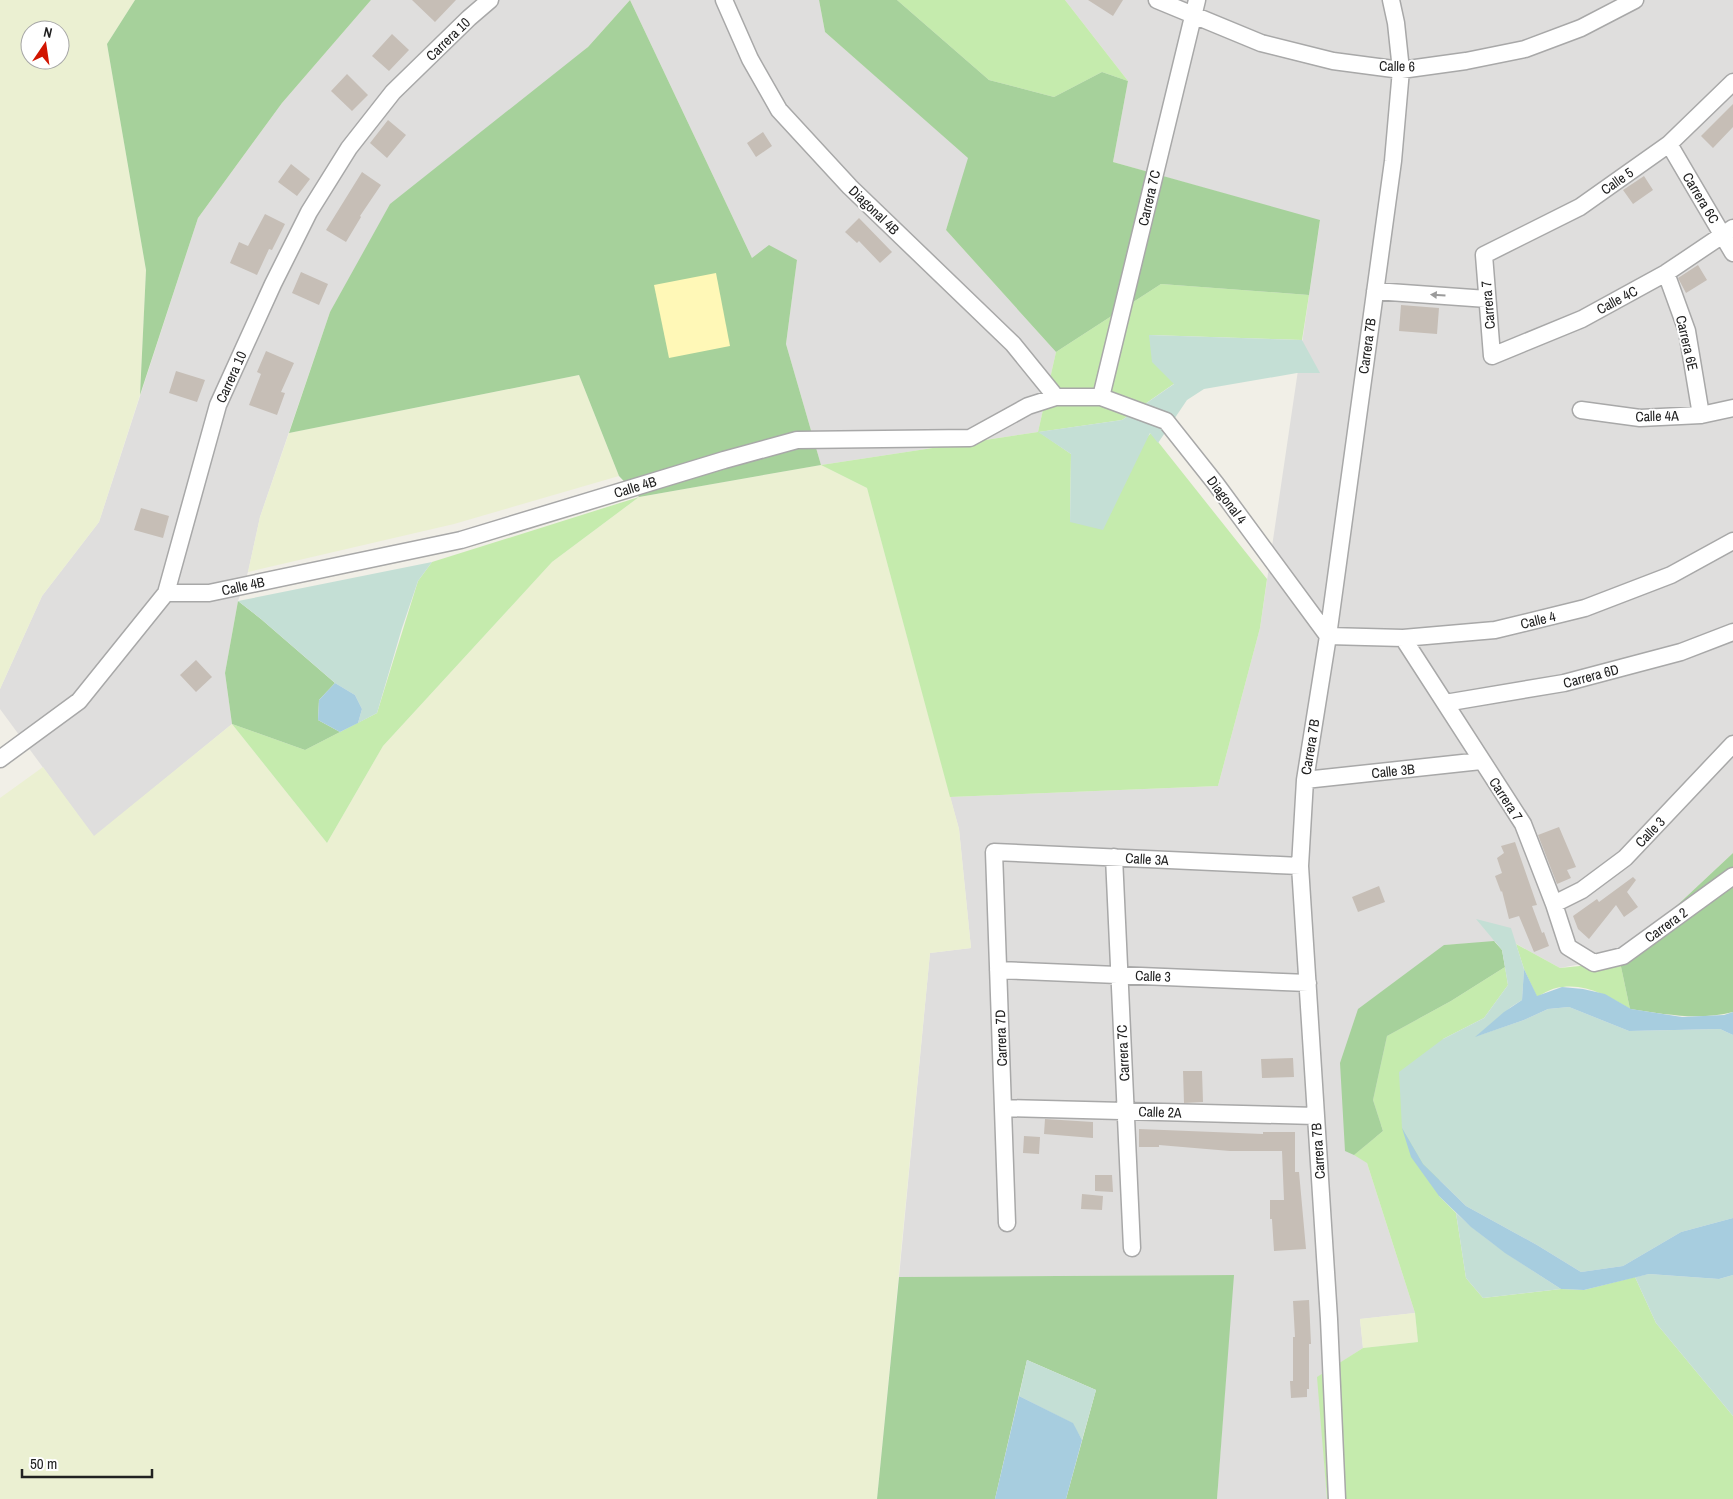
<svg xmlns="http://www.w3.org/2000/svg" width="1733" height="1499" viewBox="0 0 1733 1499" font-family="'Archivo Narrow',sans-serif">
  <rect width="100%" height="100%" fill="#f1efe7"/>
  <!-- residential -->
  <path fill="#dfdedd" d="M371,0H630L588,47L330,312L260,517L248,572L238,601L225,673L232,724L94,837L0,709V689L42,596L99,522L198,218L282,103Z
    M630,0H819L825,32L969,158L946,230L1056,352L1038,432L821,465L786,344L797,260L752,258Z
    M1065,0H1733V853L1623,956L1560,968L1511,941L1444,945L1367,1163L1415,1313L1360,1319L1363,1348L1318,1377L1327,1499H1217L1233,1275L899,1277L930,953L971,948L959,829L950,797L1218,786L1260,628L1320,221L1113,162L1128,81Z"/>
  <!-- farmland -->
  <path fill="#ebf0d2" fill-rule="evenodd" d="M0,0H135L107,44L146,270L140,395L99,522L42,596L0,689ZM30,30H60V60H30Z
    M579,375L619,476L454,524L248,572L260,517L289,433Z
    M821,465L867,488L959,829L971,948L930,953L877,1499H0V798L43,767L94,836L232,724L327,843L383,746L552,562L639,497Z
    M1415,1313L1418,1342L1363,1348L1360,1319Z"/>
  <!-- grass -->
  <path fill="#c5ebad" d="M897,0H1065L1128,81L1102,72L1054,97L989,80Z
    M1161,284L1309,295L1302,340L1150,335L1153,362L1175,383L1122,420L1039,432L1071,454L1070,522L1151,433L1267,579L1260,628L1218,786L950,797L867,488L821,465L1038,432L1056,352Z
    M639,497L552,562L383,746L327,843L232,724L305,750L377,713L418,581L432,562Z
    M1516,944L1560,968L1620,962L1630,1009C1610,997 1587,984 1563,987C1554,987 1544,993 1537,997L1524,969Z
    M1505,967L1508,985L1484,1018L1443,1039L1439,1196L1456,1213L1466,1278L1483,1298L1561,1289L1584,1290L1635,1277L1656,1323L1733,1416V1499H1327L1317,1377L1363,1348L1418,1342L1415,1313L1367,1163L1354,1155L1383,1131L1373,1100L1387,1036L1451,1001Z"/>
  <!-- forest -->
  <path fill="#a6d19b" d="M135,0H371L282,103L198,218L140,395L146,270L107,44Z
    M630,0L752,258L769,245L797,260L786,344L821,465L639,497L619,476L579,375L289,433L330,312L390,204L588,47Z
    M819,0H897L989,80L1054,97L1102,72L1128,81L1113,162L1320,220L1309,295L1161,284L1056,352L946,230L968,158L825,32Z
    M238,601L261,619L335,683L319,700L318,720L340,732L305,750L232,724L225,673Z
    M1733,853V1012C1699,1021 1664,1014 1630,1009L1620,962L1655,926Z
    M1494,941L1502,950L1505,967L1451,1001L1387,1036L1373,1100L1383,1131L1354,1155L1345,1151L1340,1063L1358,1009L1444,945Z
    M1234,1275L1217,1499H1066L1096,1390L1027,1360L995,1499H877L899,1277Z"/>
  <!-- wetland -->
  <path fill="#c4dfd5" d="M1149,335L1302,340L1320,373H1297L1204,389L1187,400L1158,443L1150,433L1103,530L1070,522L1071,454L1038,432L1122,420L1174,384L1152,362Z
    M432,562L418,581L402,628L377,713L358,723L362,709L355,695L335,683L261,619L238,601Z
    M1476,919L1511,928L1524,969L1522,1000L1511,1007L1477,1036L1524,1020L1548,1009L1569,1007L1629,1031L1720,1029L1733,1035V1218L1681,1232L1623,1266L1581,1272L1537,1245L1466,1206L1423,1164L1402,1128L1399,1072L1443,1039L1484,1018L1508,985L1502,950Z
    M1456,1213C1488,1243 1524,1265 1561,1289L1483,1298L1466,1278Z
    M1649,1274L1719,1279L1733,1275V1416L1656,1323L1635,1277Z
    M1027,1360L1096,1390L1082,1440L1072,1423L1019,1396Z"/>
  <!-- sand -->
  <path fill="#fff8b7" d="M716,273L730,346L669,358L654,285Z"/>
  <!-- water -->
  <path fill="#a7cddf" d="M335,683L355,695L362,709L358,723L340,732L318,720L319,700Z
    M1524,969L1537,996L1562,987L1583,989L1605,994L1631,1009L1682,1017L1724,1015L1733,1012V1035L1720,1029L1629,1031L1569,1007L1548,1009L1524,1020L1475,1037L1504,1012L1522,1000Z
    M1402,1128L1423,1164L1466,1206L1537,1245L1581,1272L1623,1266L1681,1232L1733,1218V1275L1719,1279L1649,1274L1584,1290L1561,1289L1505,1253L1471,1227L1439,1196L1411,1157Z
    M1019,1396L1073,1423L1082,1440L1066,1499H995Z"/>
  <!-- building -->
  <path fill="#c6beb6" d="M412,0H456L435,22Z
    M1088,0H1123L1113,16Z
    M392,34L409,50L389,71L372,56Z
    M347,74L368,95L352,111L331,91Z
    M1733,104V127L1713,148L1701,136Z
    M388,120L406,135L387,158L370,143Z
    M763,132L772,146L756,157L747,143Z
    M291,164L310,179L297,196L278,182Z
    M362,172L381,185L360,216L361,217L346,242L326,230Z
    M1644,176L1653,190L1633,204L1623,190Z
    M265,214L285,224L272,250L269,249L257,275L230,263L239,242L248,246Z
    M859,218L892,252L880,263L859,241L857,243L845,232Z
    M1698,265L1707,280L1686,293L1678,278Z
    M301,272L328,284L319,305L292,293Z
    M1401,305L1439,308L1437,334L1399,331Z
    M266,351L294,363L281,392L285,393L277,415L249,405L261,374L257,372Z
    M176,371L205,380L197,402L169,393Z
    M141,508L169,516L163,538L134,530Z
    M196,660L212,677L196,692L180,675Z
    M1559,827L1576,867L1567,870L1571,878L1557,884L1538,835Z
    M1515,842L1537,905L1532,906L1542,933L1544,932L1549,946L1534,952L1519,916L1509,919L1502,891L1501,892L1495,876L1502,873L1497,858L1504,853L1501,846Z
    M1633,877L1636,880L1627,892L1638,907L1624,917L1616,905L1589,939L1578,929L1573,916L1597,899L1599,902Z
    M1379,886L1385,902L1358,912L1352,897Z
    M1293,1058L1294,1077L1262,1078L1261,1059Z
    M1183,1071H1202L1203,1102L1184,1103Z
    M1045,1119L1093,1122V1138L1044,1134Z
    M1139,1129L1263,1134V1132H1295V1172H1299L1306,1249L1274,1251L1272,1219H1270V1200H1284L1282,1151H1230L1159,1145V1147H1139Z
    M1024,1136L1040,1137L1039,1154L1023,1153Z
    M1095,1175H1112L1113,1192L1095,1191Z
    M1082,1194L1103,1196L1102,1210L1081,1209Z
    M1309,1300L1311,1344H1309V1389H1307V1397L1291,1398L1290,1381H1293V1337H1295L1293,1301Z"/>
  <g fill="none" stroke-linecap="round" stroke-linejoin="round">
    <defs>
      <path id="minor" d="M724,0L750,59L779,110L850,187L1013,344L1056,397
        M1157,0L1261,43L1333,61L1401,70L1466,61L1525,49L1581,28L1635,0
        M1733,82L1669,144L1580,207L1484,255L1492,356L1582,319L1666,273L1733,228
        M1669,144L1733,253
        M1666,273L1687,331L1701,415
        M1375,291L1487,299
        M1101,397L1197,0
        M1581,410L1640,418L1701,415L1733,408
        M166,593H209L461,540L724,460L797,440L970,438L1028,406L1056,397H1101L1166,421L1216,484L1328,636
        M1328,636L1403,638L1495,630L1585,608L1671,575L1733,541
        M1403,638L1523,824L1554,904L1568,947L1594,963L1623,956L1733,876
        M1445,703L1564,683L1681,652L1733,632
        M0,759L79,701L166,593L218,405L273,284L309,212L349,148L393,92L469,18L490,0
        M1305,780L1481,761
        M1114,857L1132,1248
        M1554,904L1582,890L1625,858L1733,744
        M998,970L1308,983
        M1003,1108L1316,1116
        M1007,1223L994,852L1300,866
        M1337,1499L1329,1319L1300,866L1305,780L1328,636L1393,161L1401,70L1396,23L1391,0"/>
    </defs>
    <!-- minor casing -->
    <use href="#minor" stroke="#a8a8a8" stroke-width="19"/>
    <!-- minor -->
    <use href="#minor" stroke="#fff" stroke-width="16"/>
  </g>
  <!-- one-way arrows -->
  <defs><path id="oneway-solid" d="M-6-.8H1V-3.2L6.5 0L1 3.2V.8H-6Z" transform="scale(1.25)"/></defs>
  <use fill="#9b9b9b" href="#oneway-solid" transform="translate(1438 295) rotate(-176)"/>
  <g text-anchor="middle" dominant-baseline="central" stroke-width="4" stroke-linejoin="round" paint-order="stroke">
    <!-- street labels -->
    <g font-size="14" fill="#212121" stroke="#fff">
      <text transform="translate(448 39) rotate(-44)">Carrera 10</text>
      <text transform="translate(1397 66) rotate(1)">Calle 6</text>
      <text transform="translate(1617 181) rotate(-35)">Calle 5</text>
      <text transform="translate(1149 198) rotate(-77)">Carrera 7C</text>
      <text transform="translate(1701 198) rotate(59)">Carrera 6C</text>
      <text transform="translate(874 210) rotate(44)">Diagonal 4B</text>
      <text transform="translate(1617 300) rotate(-28)">Calle 4C</text>
      <text transform="translate(1488 305) rotate(-95)">Carrera 7</text>
      <text transform="translate(1687 343) rotate(77)">Carrera 6E</text>
      <text transform="translate(1367 346) rotate(-82)">Carrera 7B</text>
      <text transform="translate(231 377) rotate(-66)">Carrera 10</text>
      <text transform="translate(1657 416) rotate(-1)">Calle 4A</text>
      <text transform="translate(635 487) rotate(-17)">Calle 4B</text>
      <text transform="translate(1227 500) rotate(53)">Diagonal 4</text>
      <text transform="translate(243 586) rotate(-12)">Calle 4B</text>
      <text transform="translate(1538 620) rotate(-13)">Calle 4</text>
      <text transform="translate(1591 676) rotate(-15)">Carrera 6D</text>
      <text transform="translate(1310 747) rotate(-81)">Carrera 7B</text>
      <text transform="translate(1393 771) rotate(-6)">Calle 3B</text>
      <text transform="translate(1506 799) rotate(57)">Carrera 7</text>
      <text transform="translate(1650 832) rotate(-46)">Calle 3</text>
      <text transform="translate(1147 859) rotate(3)">Calle 3A</text>
      <text transform="translate(1666 925) rotate(-36)">Carrera 2</text>
      <text transform="translate(1153 976) rotate(2)">Calle 3</text>
      <text transform="translate(1001 1038) rotate(-92)">Carrera 7D</text>
      <text transform="translate(1123 1053) rotate(-93)">Carrera 7C</text>
      <text transform="translate(1160 1112) rotate(2)">Calle 2A</text>
      <text transform="translate(1318 1151) rotate(-94)">Carrera 7B</text>
    </g>
  </g>
  <!-- north arrow -->
  <g transform="translate(45 45) rotate(13)"><circle r="24" fill="#ffffff" stroke="#a6a6a6"/>
  <path d="M0-4L9 19L0 12L-9 19Z" fill="#d11500"/>
  <text y="-8" font-size="14" font-weight="bold" text-anchor="middle" fill="#212121">N</text>
  </g>
  <!-- scale -->
  <path d="M22 1469v8h130v-8" fill="none" stroke="#212121" stroke-width="2.5"/>
  <text x="30" y="1469" font-size="15" fill="#212121" stroke="#ffffff" stroke-width="4" paint-order="stroke">50 m</text>
</svg>
